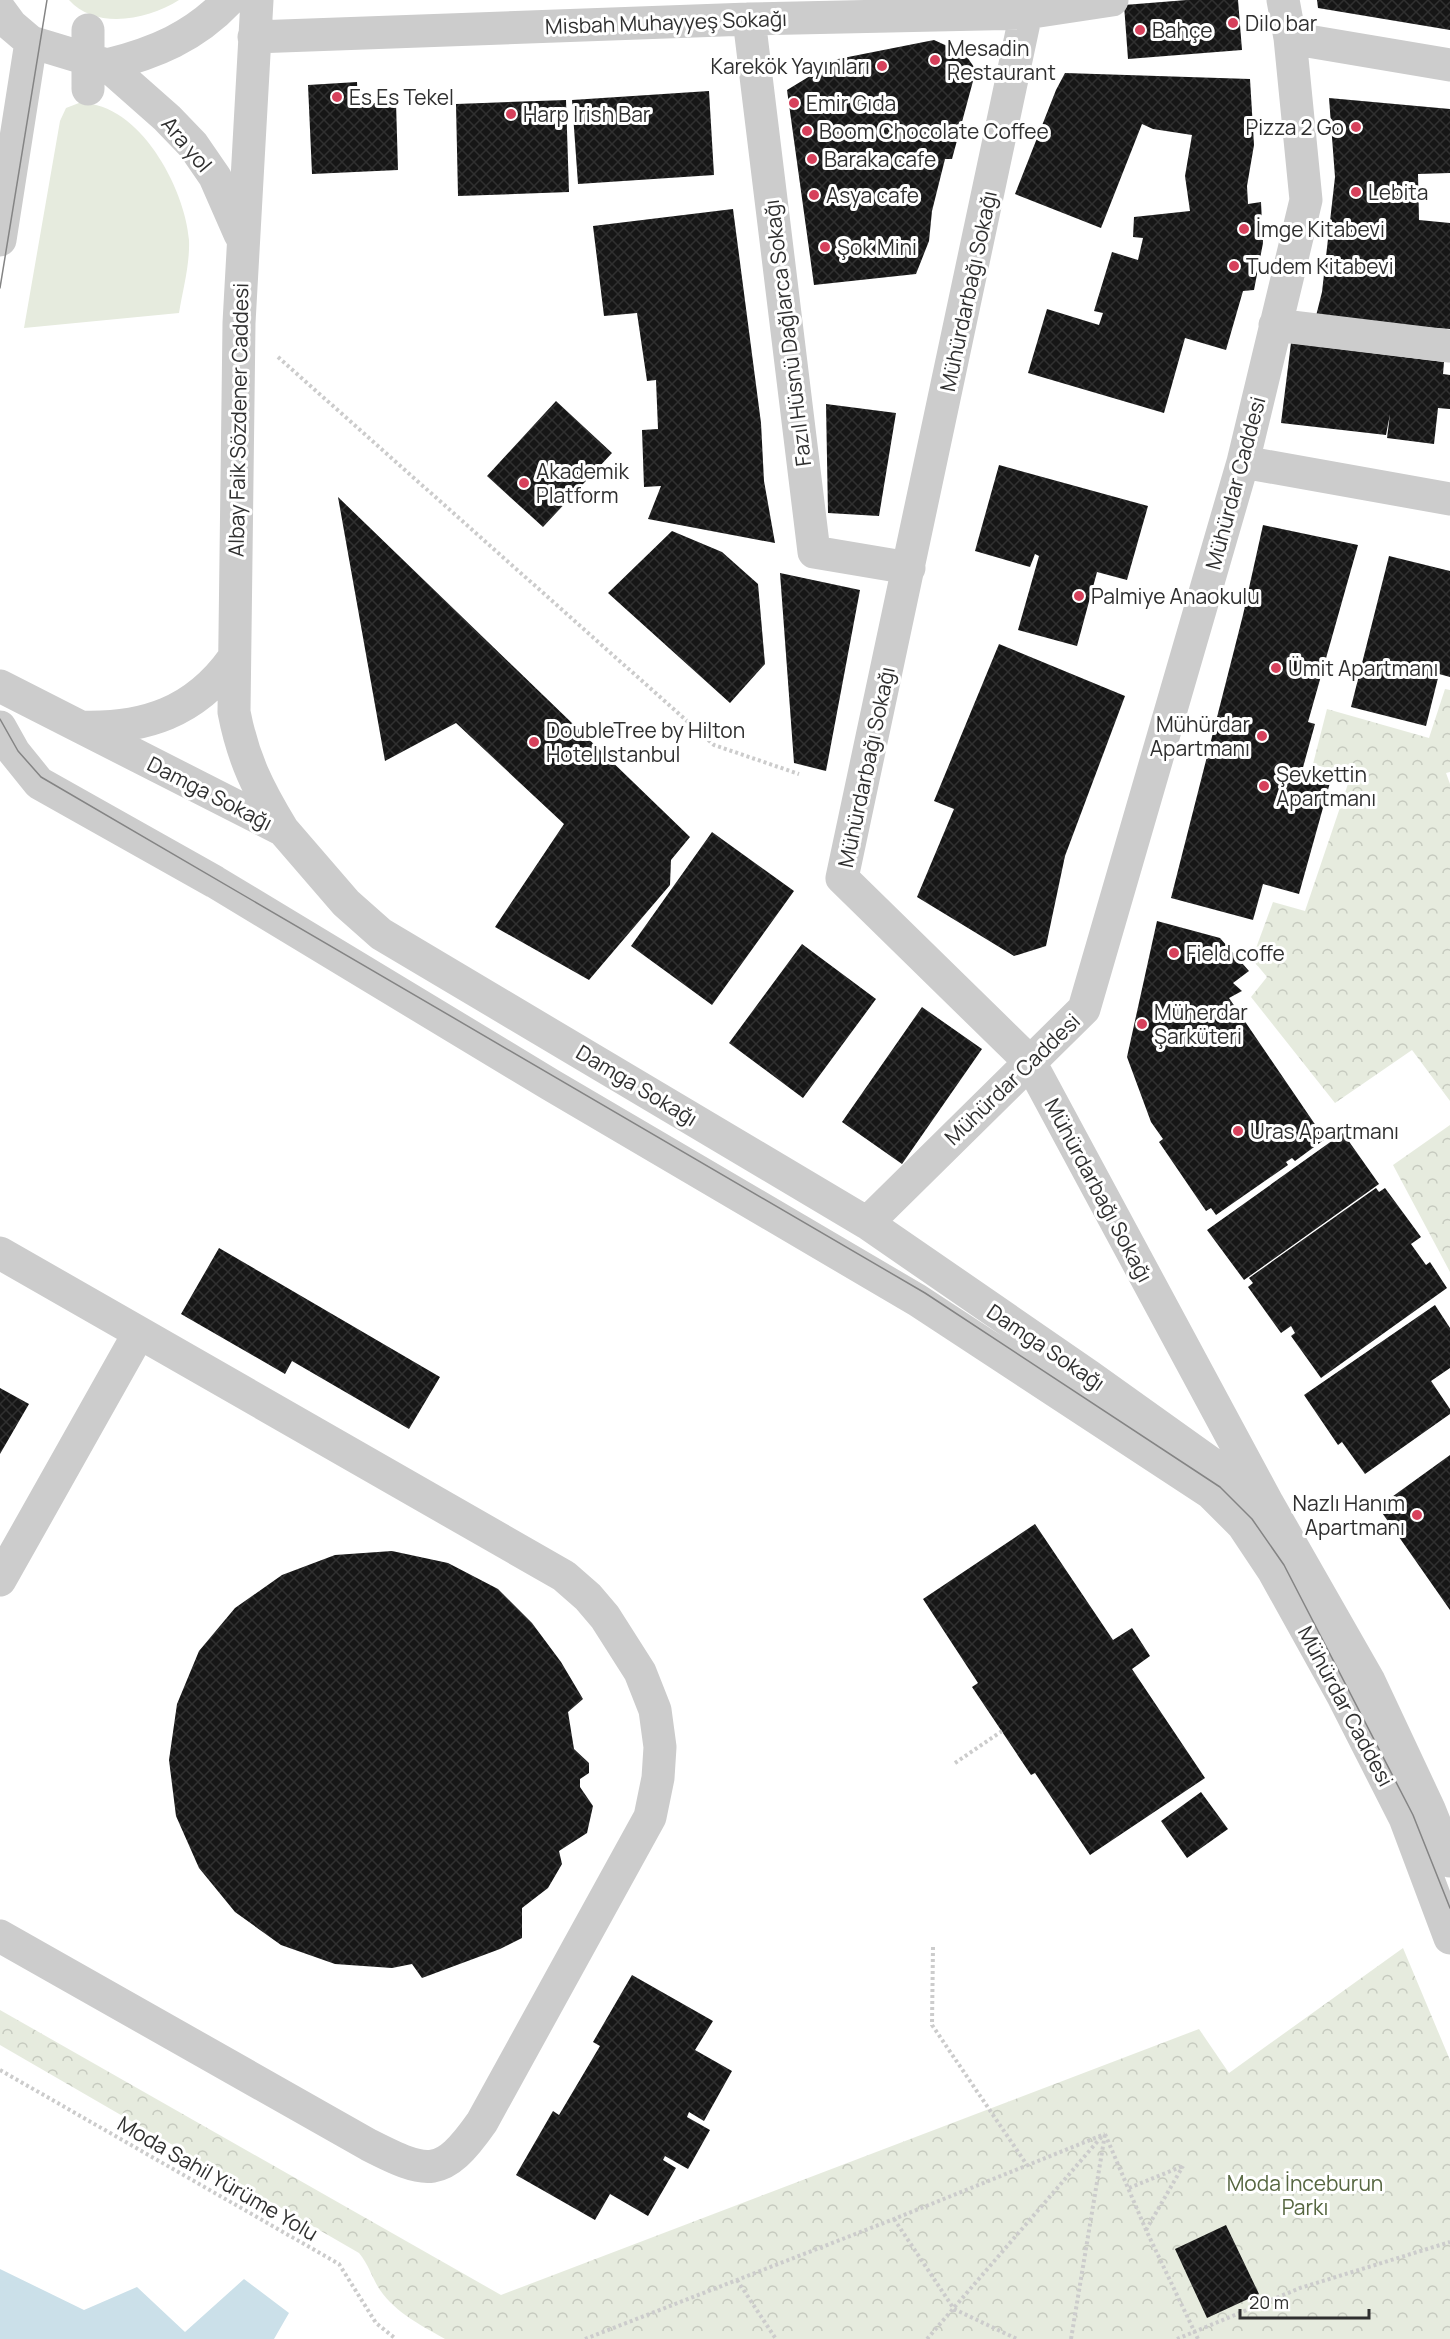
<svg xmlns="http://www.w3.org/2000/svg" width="1450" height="2339" viewBox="0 0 1450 2339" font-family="Manrope,sans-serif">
  <defs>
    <pattern id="park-crowns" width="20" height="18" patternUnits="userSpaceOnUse" patternTransform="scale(1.5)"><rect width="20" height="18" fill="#e6ebde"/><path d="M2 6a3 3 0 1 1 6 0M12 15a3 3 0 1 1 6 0" fill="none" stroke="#c6cabf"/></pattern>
    <pattern id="building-cross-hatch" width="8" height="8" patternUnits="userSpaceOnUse" patternTransform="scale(1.5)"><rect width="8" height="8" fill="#161616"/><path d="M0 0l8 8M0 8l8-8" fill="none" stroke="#303030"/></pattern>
  </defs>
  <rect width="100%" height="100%" fill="#fff"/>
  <!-- grass -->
  <path fill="#e6ebde" d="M69,0H179C148,20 96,30 69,0Z
    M79,103C138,101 185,187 189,240C190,264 183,289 179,313L24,328L60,121L66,108Z"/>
  <!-- park -->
  <path fill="url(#park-crowns)" d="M1445,689L1450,690V772L1446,773L1450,784V1101L1412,1050L1335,1103L1251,997L1267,977L1252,959L1273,902L1305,911L1351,775L1313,764L1327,709L1429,738Z
    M1450,1125V1272L1393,1165Z
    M1403,1948L1450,2060V2339H445C422,2326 396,2313 380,2290C372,2278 369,2265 359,2253L0,2045V2010L501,2295L1199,2029L1229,2073Z"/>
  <!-- water -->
  <path fill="#cbe0e9" d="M0,2269L84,2310L137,2287L185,2332L244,2279L289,2313L274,2339H0Z"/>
  <!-- building -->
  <path fill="url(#building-cross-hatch)" d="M1187,0H1238L1242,50L1128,59L1124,5Z
    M1317,0H1450V30L1318,8Z
    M934,40L965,54L976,70L952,159H945L932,211L929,241L916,274L814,285L787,90L838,59Z
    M1065,73L1250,79L1254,145L1247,186L1248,204L1261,202L1263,243L1254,290L1243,291L1226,350L1185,338L1164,413L1028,373L1047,309L1099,325L1103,313L1094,311L1112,252L1138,260L1143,238L1133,237L1134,217L1190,211L1185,176L1192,135L1153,129L1142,124L1101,228L1015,194L1056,90Z
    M357,82L358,104L396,102L398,170L312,174L308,85Z
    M709,91L714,175L578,184L572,100Z
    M1329,98L1450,109V173L1418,174L1419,220L1450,223V329L1315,320L1322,292L1335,177Z
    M566,100L569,192L458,196L456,104Z
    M733,209L761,423L764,481L775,543L648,519L661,486L644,487L642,430L658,429L656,380L647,381L637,313L604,316L593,226Z
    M1291,343L1444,362L1443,374L1450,375V409L1438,408L1434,444L1387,438L1390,414L1386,435L1281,423Z
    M556,401L612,453L543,527L487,476Z
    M826,404L896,413L879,516L828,513Z
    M999,465L1148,506L1127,580L1097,572L1077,646L1018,630L1039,556L1035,554L1030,567L975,551Z
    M338,497L690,837L671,860L670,885L589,980L495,927L564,824L456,723L385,761Z
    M1263,525L1358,545L1308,722L1315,724L1302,771L1331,779L1299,894L1263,884L1253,920L1171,898L1243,615Z
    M672,531L722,552L758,584L765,664L730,703L608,593Z
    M1389,556L1450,571V677L1439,674L1426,726L1351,707Z
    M780,573L860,590L826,771L794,763Z
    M999,644L1125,696L1065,856L1046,946L1014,956L917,897L954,809L934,801Z
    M712,832L794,891L712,1005L631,946Z
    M1157,921L1220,938L1249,971L1233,983L1242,991L1229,998L1325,1139L1295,1161L1292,1158L1286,1162L1288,1165L1216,1215L1211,1208L1206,1211L1159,1142L1163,1139L1151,1122L1127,1057Z
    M802,944L876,999L803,1098L729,1043Z
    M922,1007L982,1049L902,1164L842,1122Z
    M1343,1133L1379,1184L1244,1280L1207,1230Z
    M1376,1188L1379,1192L1385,1188L1421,1237L1411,1244L1426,1265L1430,1262L1447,1288L1321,1378L1291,1336L1295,1333L1291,1326L1281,1333L1248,1287L1253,1283L1249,1278Z
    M219,1248L440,1377L409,1429L292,1361L285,1374L181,1314Z
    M1435,1305L1450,1328V1368L1431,1381L1450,1409V1414L1365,1474L1342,1442L1338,1445L1304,1395Z
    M0,1388L29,1404L0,1454Z
    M1450,1455V1610L1378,1507Z
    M1035,1524L1113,1640L1132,1628L1150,1656L1132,1669L1205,1778L1090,1855L1035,1773L1031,1775L972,1687L978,1683L923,1599Z
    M392,1551L448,1563L498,1589L532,1623L561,1662L583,1699L568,1712L574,1749L589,1763V1773L580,1779V1787L593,1806L587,1833L559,1851L562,1864L548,1888L522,1908V1938L500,1949L422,1978L412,1964L392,1968L335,1964L281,1945L235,1912L199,1868L176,1816L169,1760L177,1704L199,1651L235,1608L282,1575L335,1555Z
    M1201,1792L1228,1829L1187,1858L1161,1821Z
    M632,1975L713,2021L695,2050L732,2071L704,2121L689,2112L687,2117L710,2130L688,2169L665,2156L663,2160L676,2168L648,2216L610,2194L595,2220L516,2175L553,2111L559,2115L600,2046L593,2042Z
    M1226,2225L1259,2294L1207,2318L1175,2249Z"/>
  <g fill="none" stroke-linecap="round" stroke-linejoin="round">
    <!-- path -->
    <path stroke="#ccc" stroke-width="4" stroke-dasharray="3 3" stroke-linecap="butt" d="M278,357L714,745L799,774
      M955,1763L1002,1731
      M933,1947L932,2025L1027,2165
      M0,2070L339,2264L376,2323L396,2339
      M1105,2134L1146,2230L1198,2339
      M1129,2188L1183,2166
      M894,2219L954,2309L1017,2339
      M1146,2230L1183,2166
      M737,2280L776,2339
      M585,2339L894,2219L1105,2134
      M927,2339L1103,2135
      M1071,2339L1105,2134
      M1177,2339L1300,2288L1450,2242"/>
    <!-- minor -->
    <path stroke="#ccc" stroke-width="33" d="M257,0L239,323L234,712C243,759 258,789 283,830
      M0,10L11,25L31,42L107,65L167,118L193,145L215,177L240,234
      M1026,13L842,878L1030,1062L1268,1504L1369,1681L1429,1809L1450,1861
      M749,19L814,552L909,568
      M88,30V89
      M254,37L749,19L1026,13L1112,0
      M1290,38L1450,65
      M107,65C155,53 194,37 229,0
      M0,240L31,42
      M1275,325L1450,346
      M1243,462L1450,499
      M0,686L283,830L346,903L381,934L867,1223L1089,1376L1261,1499
      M0,727L14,752L39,783L215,882L551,1085L917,1300L1211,1493L1243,1525L1273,1570L1343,1696L1405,1818L1450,1938
      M81,727C145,729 195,712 233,659
      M867,1223L1084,1009L1243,462L1306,200L1290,38L1283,0
      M0,1253L564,1576L588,1597L605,1617L640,1672L655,1710L660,1747L658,1778L650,1817L482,2122C442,2179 428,2175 369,2145L0,1936
      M0,1580L139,1333"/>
    <!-- tram -->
    <path stroke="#848484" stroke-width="1.5" d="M0,288L47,0
      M0,719L18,751L41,777L925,1293L1220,1487L1252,1519L1284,1565L1413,1815L1450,1908"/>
  </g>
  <!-- markers -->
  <g fill="#d6405b" stroke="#fff" stroke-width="2">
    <circle cx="1233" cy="23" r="6"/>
    <circle cx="1140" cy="30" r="6"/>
    <circle cx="935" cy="60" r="6"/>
    <circle cx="882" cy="66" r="6"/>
    <circle cx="337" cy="97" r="6"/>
    <circle cx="794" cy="103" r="6"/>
    <circle cx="511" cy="114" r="6"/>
    <circle cx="1356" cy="127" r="6"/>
    <circle cx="807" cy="131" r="6"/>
    <circle cx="812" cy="159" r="6"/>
    <circle cx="1356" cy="192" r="6"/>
    <circle cx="814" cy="195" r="6"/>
    <circle cx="1244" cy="229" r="6"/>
    <circle cx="825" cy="247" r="6"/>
    <circle cx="1234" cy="266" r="6"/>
    <circle cx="524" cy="483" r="6"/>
    <circle cx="1079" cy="596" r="6"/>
    <circle cx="1276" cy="668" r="6"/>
    <circle cx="1262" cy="736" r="6"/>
    <circle cx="534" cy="742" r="6"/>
    <circle cx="1264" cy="786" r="6"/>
    <circle cx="1174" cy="953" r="6"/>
    <circle cx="1142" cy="1024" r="6"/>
    <circle cx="1238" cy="1131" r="6"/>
    <circle cx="1417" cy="1515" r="6"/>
  </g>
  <g text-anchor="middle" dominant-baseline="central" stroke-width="6" stroke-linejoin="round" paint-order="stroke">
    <!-- street labels -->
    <g font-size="21" fill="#2f2f2f" stroke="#fff">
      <text transform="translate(666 22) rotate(-2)">Misbah Muhayyeş Sokağı</text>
      <text transform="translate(187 144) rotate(50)">Ara yol</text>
      <text transform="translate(968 291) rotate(-78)">Mühürdarbağı Sokağı</text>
      <text transform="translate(787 333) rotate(-97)">Fazıl Hüsnü Dağlarca Sokağı</text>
      <text transform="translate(238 420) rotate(-89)">Albay Faik Sözdener Caddesi</text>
      <text transform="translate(1235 483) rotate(-75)">Mühürdar Caddesi</text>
      <text transform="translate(866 767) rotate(-78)">Mühürdarbağı Sokağı</text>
      <text transform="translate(210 793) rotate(27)">Damga Sokağı</text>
      <text transform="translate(1012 1079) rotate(-44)">Mühürdar Caddesi</text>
      <text transform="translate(637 1085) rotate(31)">Damga Sokağı</text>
      <text transform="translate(1099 1190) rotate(62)">Mühürdarbağı Sokağı</text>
      <text transform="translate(1046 1347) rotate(34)">Damga Sokağı</text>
      <text transform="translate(1346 1706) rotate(62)">Mühürdar Caddesi</text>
      <text transform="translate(218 2178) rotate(30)">Moda Sahil Yürüme Yolu</text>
    </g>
    <!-- poi labels -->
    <g font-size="21" fill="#2f2f2f" stroke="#fff" text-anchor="start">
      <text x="1245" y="23">Dilo bar</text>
      <text x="1152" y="30">Bahçe</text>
      <text x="947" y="48">Mesadin<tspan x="947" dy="24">Restaurant</tspan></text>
      <text x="870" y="66" text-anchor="end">Karekök Yayınları</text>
      <text x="349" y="97">Es Es Tekel</text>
      <text x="806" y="103">Emir Gıda</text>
      <text x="523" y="114">Harp Irish Bar</text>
      <text x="1344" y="127" text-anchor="end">Pizza 2 Go</text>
      <text x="819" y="131">Boom Chocolate Coffee</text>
      <text x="824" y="159">Baraka cafe</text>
      <text x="1368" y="192">Lebita</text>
      <text x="826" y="195">Asya cafe</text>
      <text x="1256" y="229">İmge Kitabevi</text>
      <text x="837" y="247">Şok Mini</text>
      <text x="1246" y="266">Tudem Kitabevi</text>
      <text x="536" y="471">Akademik<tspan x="536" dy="24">Platform</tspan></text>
      <text x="1091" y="596">Palmiye Anaokulu</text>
      <text x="1288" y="668">Ümit Apartmanı</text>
      <text x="1250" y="724" text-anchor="end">Mühürdar<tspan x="1250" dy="24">Apartmanı</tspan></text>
      <text x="546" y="730">DoubleTree by Hilton<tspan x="546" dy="24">Hotel Istanbul</tspan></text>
      <text x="1276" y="774">Şevkettin<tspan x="1276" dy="24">Apartmanı</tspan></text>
      <text x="1186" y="953">Field coffe</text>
      <text x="1154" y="1012">Müherdar<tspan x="1154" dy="24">Şarküteri</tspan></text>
      <text x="1250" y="1131">Uras Apartmanı</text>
      <text x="1405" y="1503" text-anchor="end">Nazlı Hanım<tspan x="1405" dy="24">Apartmanı</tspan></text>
    </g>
    <!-- park labels -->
    <g font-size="21" fill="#566640" stroke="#fff">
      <text x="1305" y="2183">Moda İnceburun<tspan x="1305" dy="24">Parkı</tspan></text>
    </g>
  </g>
  <!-- scale -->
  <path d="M1240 2309v9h129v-9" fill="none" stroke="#2f2f2f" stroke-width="3"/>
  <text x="1249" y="2309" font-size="18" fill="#2f2f2f" stroke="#ffffff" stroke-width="4.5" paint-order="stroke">20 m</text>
</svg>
